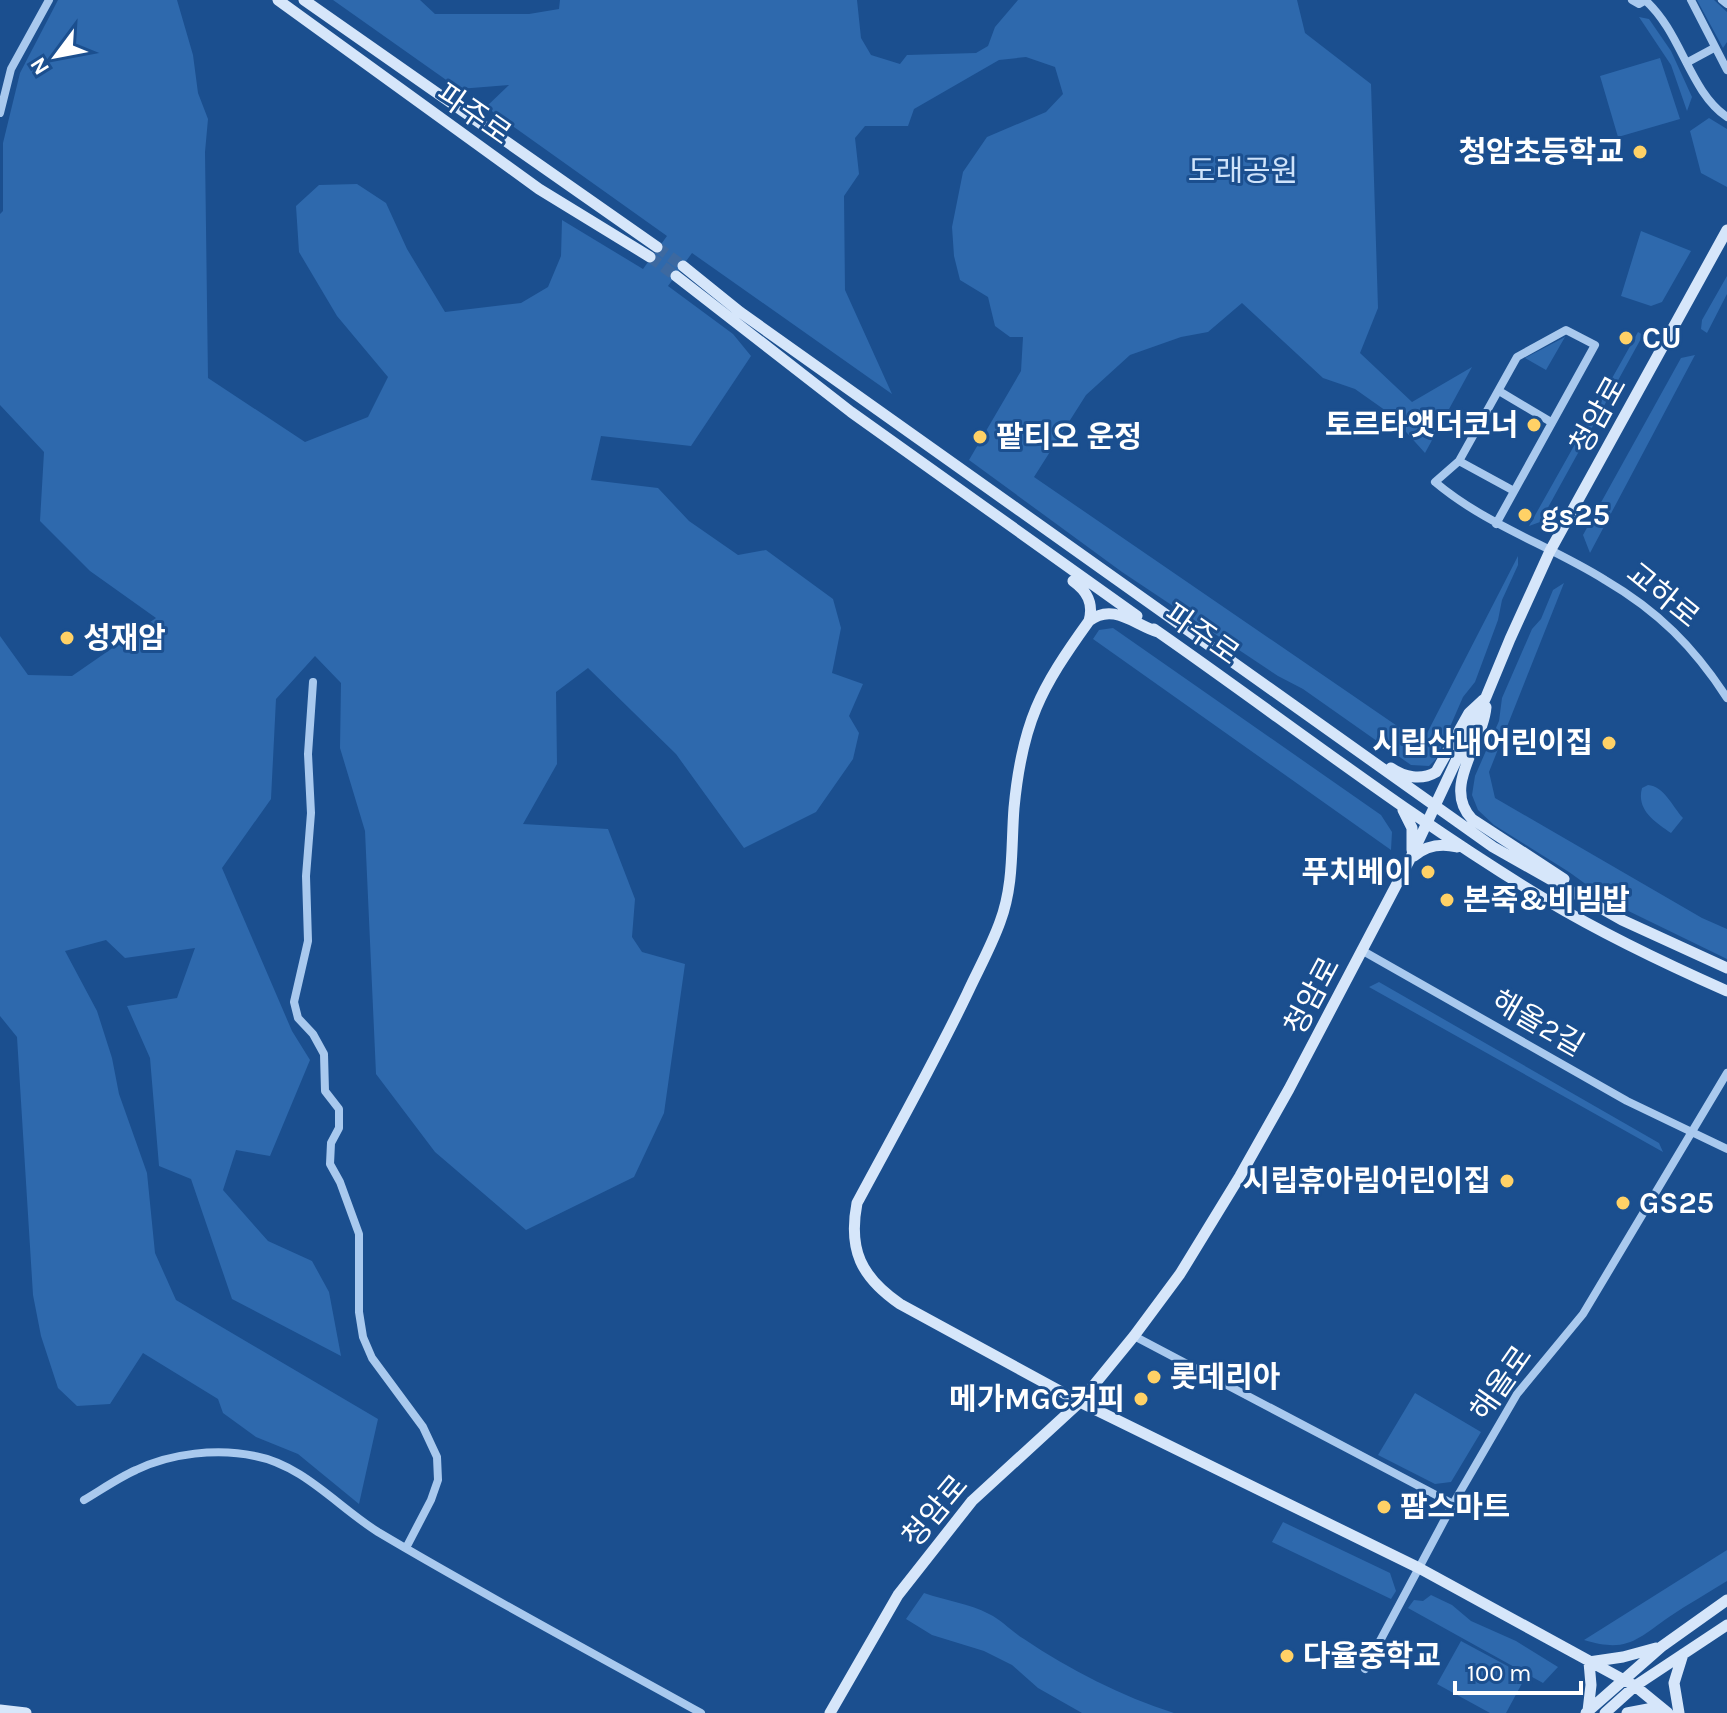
<svg xmlns="http://www.w3.org/2000/svg" width="1727" height="1713" viewBox="0 0 1727 1713" font-family="Karla,'Noto Sans KR',sans-serif">
  <rect width="100%" height="100%" fill="#1b4f8f"/>
  <!-- green -->
  <path fill="#2e69ad" d="M58,0H177L193,55L198,93L208,119L205,152L208,378L305,442L368,417L388,377L337,316L299,252L296,206L319,185L357,184L386,203L407,249L445,312L521,303L548,287L561,256L562,220L643,269L667,236L486,107L509,85L459,89L333,0H420L435,14H529L559,9L560,0H857L861,38L871,55L900,64L907,55L976,53L988,46L995,27L1018,0H1297L1305,33L1371,84L1378,308L1360,353L1412,402L1472,367L1425,453L1389,413L1355,389L1323,378L1242,303L1208,332L1181,337L1130,355L1086,395L1034,477L1422,743L1518,556V565L1502,600L1498,620L1475,682L1463,697L1436,759L1429,766L1411,765L1303,689L1278,676L1122,572L969,460L1021,371L1023,337H1010L995,326L988,297L960,280L954,256L952,227L963,172L987,137L1046,112L1063,94L1055,67L1026,57L999,60L914,109L908,126H865L855,138L859,174L844,196L845,290L892,394L692,253L668,286L733,334L751,356L691,446L601,436L591,480L658,488L689,521L738,555L766,550L833,599L841,628L832,673L863,684L849,716L859,733L853,759L816,812L744,848L676,754L588,668L556,692L557,764L523,824L608,829L635,899L632,937L642,952L685,964L664,1113L634,1177L526,1230L435,1152L376,1074L365,831L340,748L341,683L315,656L276,699L271,799L222,868L292,1031L310,1060L270,1156L236,1150L223,1190L268,1241L312,1261L329,1292L341,1356L232,1299L191,1179L159,1166L150,1058L127,1006L177,998L195,948L125,958L106,940L65,951L97,1011L112,1058L119,1094L147,1173L155,1253L176,1300L378,1419L359,1504L298,1454L256,1437L223,1413L218,1399L143,1353L110,1404L77,1406L58,1388L41,1336L33,1295L17,1037L0,1016V636L28,675L72,676L156,618L90,571L40,521L44,452L0,405V214L3,211V143L20,73Z
    M1697,0H1714L1727,12V42L1723,48Z
    M1639,17L1649,19L1671,51L1692,97L1687,111L1671,65Z
    M1660,58L1680,119L1618,137L1600,76Z
    M1709,118L1727,129V187L1701,173L1690,131Z
    M1641,231L1691,251L1662,302L1651,306L1621,296Z
    M1727,276V294L1707,333L1701,329L1702,320Z
    M1638,332L1643,335L1540,522L1529,526Z
    M1565,337L1546,370L1525,358Z
    M1695,355L1590,553L1583,535L1681,358Z
    M1564,583L1489,772L1495,798L1702,918L1727,929V959L1612,903L1569,872L1494,825L1478,810L1472,795L1475,776L1499,721L1502,698L1532,629L1541,619L1553,590Z
    M1113,628L1381,815L1392,832L1391,850L1093,639L1099,630Z
    M1648,785C1664,786 1672,806 1683,818L1671,833C1655,822 1636,810 1642,788Z
    M1379,982L1659,1143L1663,1152L1369,987Z
    M1415,1393L1481,1432L1451,1482L1435,1484L1378,1455Z
    M1283,1522L1390,1573L1396,1591L1391,1599L1272,1542Z
    M1727,1550V1581C1708,1593 1688,1604 1669,1617C1636,1640 1627,1653 1584,1640Z
    M924,1593C946,1601 969,1603 989,1614C1002,1620 1012,1632 1024,1639C1070,1670 1121,1696 1174,1713H1082L1038,1688L1012,1665L984,1651L932,1635L906,1619Z
    M1431,1595L1452,1605L1471,1621L1516,1641L1558,1667L1543,1683L1408,1608L1414,1600L1423,1601Z
    M1461,1641L1526,1676L1506,1713H1490L1437,1684Z"/>
  <g fill="none" stroke-linecap="round" stroke-linejoin="round">
    <!-- secondary-tunnel -->
    <path stroke="#3d69a0" stroke-width="11" stroke-dasharray="11 5.5" stroke-linecap="butt" d="M657,247L683,266
      M650,257L676,276"/>
    <!-- street -->
    <path stroke="#a9c9ee" stroke-width="8" d="M1632,0L1639,4L1646,0
      M1645,0C1682,33 1689,91 1727,117
      M1691,0L1727,70
      M1722,0L1727,4
      M1688,62L1714,48
      M0,113L11,69L49,0
      M1499,391L1551,422
      M1459,461L1514,491
      M1496,524L1595,345L1566,330L1517,357L1459,461L1435,482C1486,525 1549,545 1605,580C1658,611 1694,647 1727,698
      M313,682L308,754L311,813L306,876L308,941L294,1002L298,1018L313,1034L324,1054L325,1091L339,1109V1128L331,1143L330,1164L340,1182L359,1234V1312L363,1337L372,1358L423,1427L437,1457L438,1480L431,1500L406,1548
      M1363,951L1627,1101L1727,1149
      M1134,1336L1453,1504
      M84,1500C101,1490 118,1478 136,1470C171,1453 218,1448 255,1456C303,1465 338,1507 378,1532C484,1595 593,1653 701,1713
      M1365,1669L1453,1504L1517,1394L1583,1314L1727,1073"/>
    <!-- secondary -->
    <path stroke="#d6e6fa" stroke-width="11" d="M278,0L539,189L650,257
      M304,0L657,247
      M683,266L740,312L1493,847L1622,920L1727,968
      M676,276L851,412L1137,616
      M1073,581C1087,591 1094,603 1089,621
      M1154,629C1285,720 1411,819 1548,901C1605,935 1666,964 1727,991
      M1158,632C1135,625 1113,602 1089,621C1040,689 1022,723 1014,808C1011,847 1014,885 1000,922C991,947 978,970 967,994C933,1065 894,1134 857,1203C848,1250 861,1277 900,1304L1080,1402L1419,1568L1635,1686L1668,1713
      M1486,707C1483,743 1441,787 1472,819L1564,879
      M1391,768C1404,777 1421,781 1436,772L1469,713L1483,700
      M1403,810L1412,828V850
      M1414,856C1427,845 1441,843 1457,847
      M0,1710L26,1713
      M1588,1711L1591,1685L1589,1662L1623,1657L1656,1648
      M830,1713L898,1595L972,1501L1080,1402L1134,1336L1180,1274L1240,1176L1289,1089L1410,859L1486,697L1510,639L1550,551L1727,230
      M1586,1713L1661,1647L1727,1600
      M1605,1713L1635,1686L1727,1625
      M1627,1713L1648,1709L1665,1711
      M1679,1713L1674,1683L1683,1654"/>
  </g>
  <!-- markers -->
  <g fill="#ffd166" stroke="#1b4f8f" stroke-width="3">
    <circle cx="1640" cy="152" r="8"/>
    <circle cx="1626" cy="338" r="8"/>
    <circle cx="1534" cy="425" r="8"/>
    <circle cx="980" cy="437" r="8"/>
    <circle cx="1525" cy="515" r="8"/>
    <circle cx="67" cy="638" r="8"/>
    <circle cx="1609" cy="743" r="8"/>
    <circle cx="1428" cy="872" r="8"/>
    <circle cx="1447" cy="900" r="8"/>
    <circle cx="1507" cy="1181" r="8"/>
    <circle cx="1623" cy="1203" r="8"/>
    <circle cx="1154" cy="1377" r="8"/>
    <circle cx="1141" cy="1399" r="8"/>
    <circle cx="1384" cy="1507" r="8"/>
    <circle cx="1287" cy="1656" r="8"/>
  </g>
  <g text-anchor="middle" dominant-baseline="central" stroke-width="6" stroke-linejoin="round" paint-order="stroke">
    <!-- street labels -->
    <g font-size="30" fill="#fff" stroke="#1b4f8f">
      <text transform="translate(474 114) rotate(35)">파주로</text>
      <text transform="translate(1598 415) rotate(-61)">청암로</text>
      <text transform="translate(1663 595) rotate(39)">교하로</text>
      <text transform="translate(1202 634) rotate(35)">파주로</text>
      <text transform="translate(1312 996) rotate(-62)">청암로</text>
      <text transform="translate(1538 1023) rotate(30)">해올2길</text>
      <text transform="translate(1501 1383) rotate(-55)">해올로</text>
      <text transform="translate(935 1511) rotate(-50)">청암로</text>
    </g>
    <!-- poi labels -->
    <g font-size="30" font-weight="bold" fill="#fff" stroke="#1b4f8f" text-anchor="start">
      <text x="1624" y="152" text-anchor="end">청암초등학교</text>
      <text x="1642" y="338">CU</text>
      <text x="1518" y="425" text-anchor="end">토르타앳더코너</text>
      <text x="996" y="437">팥티오 운정</text>
      <text x="1541" y="515">gs25</text>
      <text x="83" y="638">성재암</text>
      <text x="1593" y="743" text-anchor="end">시립산내어린이집</text>
      <text x="1412" y="872" text-anchor="end">푸치베이</text>
      <text x="1463" y="900">본죽&amp;비빔밥</text>
      <text x="1491" y="1181" text-anchor="end">시립휴아림어린이집</text>
      <text x="1639" y="1203">GS25</text>
      <text x="1170" y="1377">롯데리아</text>
      <text x="1125" y="1399" text-anchor="end">메가MGC커피</text>
      <text x="1400" y="1507">팜스마트</text>
      <text x="1303" y="1656">다율중학교</text>
    </g>
    <!-- park labels -->
    <g font-size="30" fill="#cfe3fa" stroke="#1b4f8f">
      <text x="1243" y="171">도래공원</text>
    </g>
  </g>
  <!-- north arrow -->
  <g transform="translate(56 56) rotate(238)" stroke="#1b4f8f" stroke-width="6" paint-order="stroke">
  <path d="M0-6L14 30L0 20L-14 30Z" fill="#ffffff"/>
  <text y="-12" font-size="22" font-weight="bold" text-anchor="middle" fill="#ffffff">N</text>
  </g>
  <!-- scale -->
  <path d="M1455 1681v12h126v-12" fill="none" stroke="#ffffff" stroke-width="4"/>
  <text x="1467" y="1681" font-size="24" fill="#ffffff" stroke="#1b4f8f" stroke-width="6" paint-order="stroke">100 m</text>
</svg>
